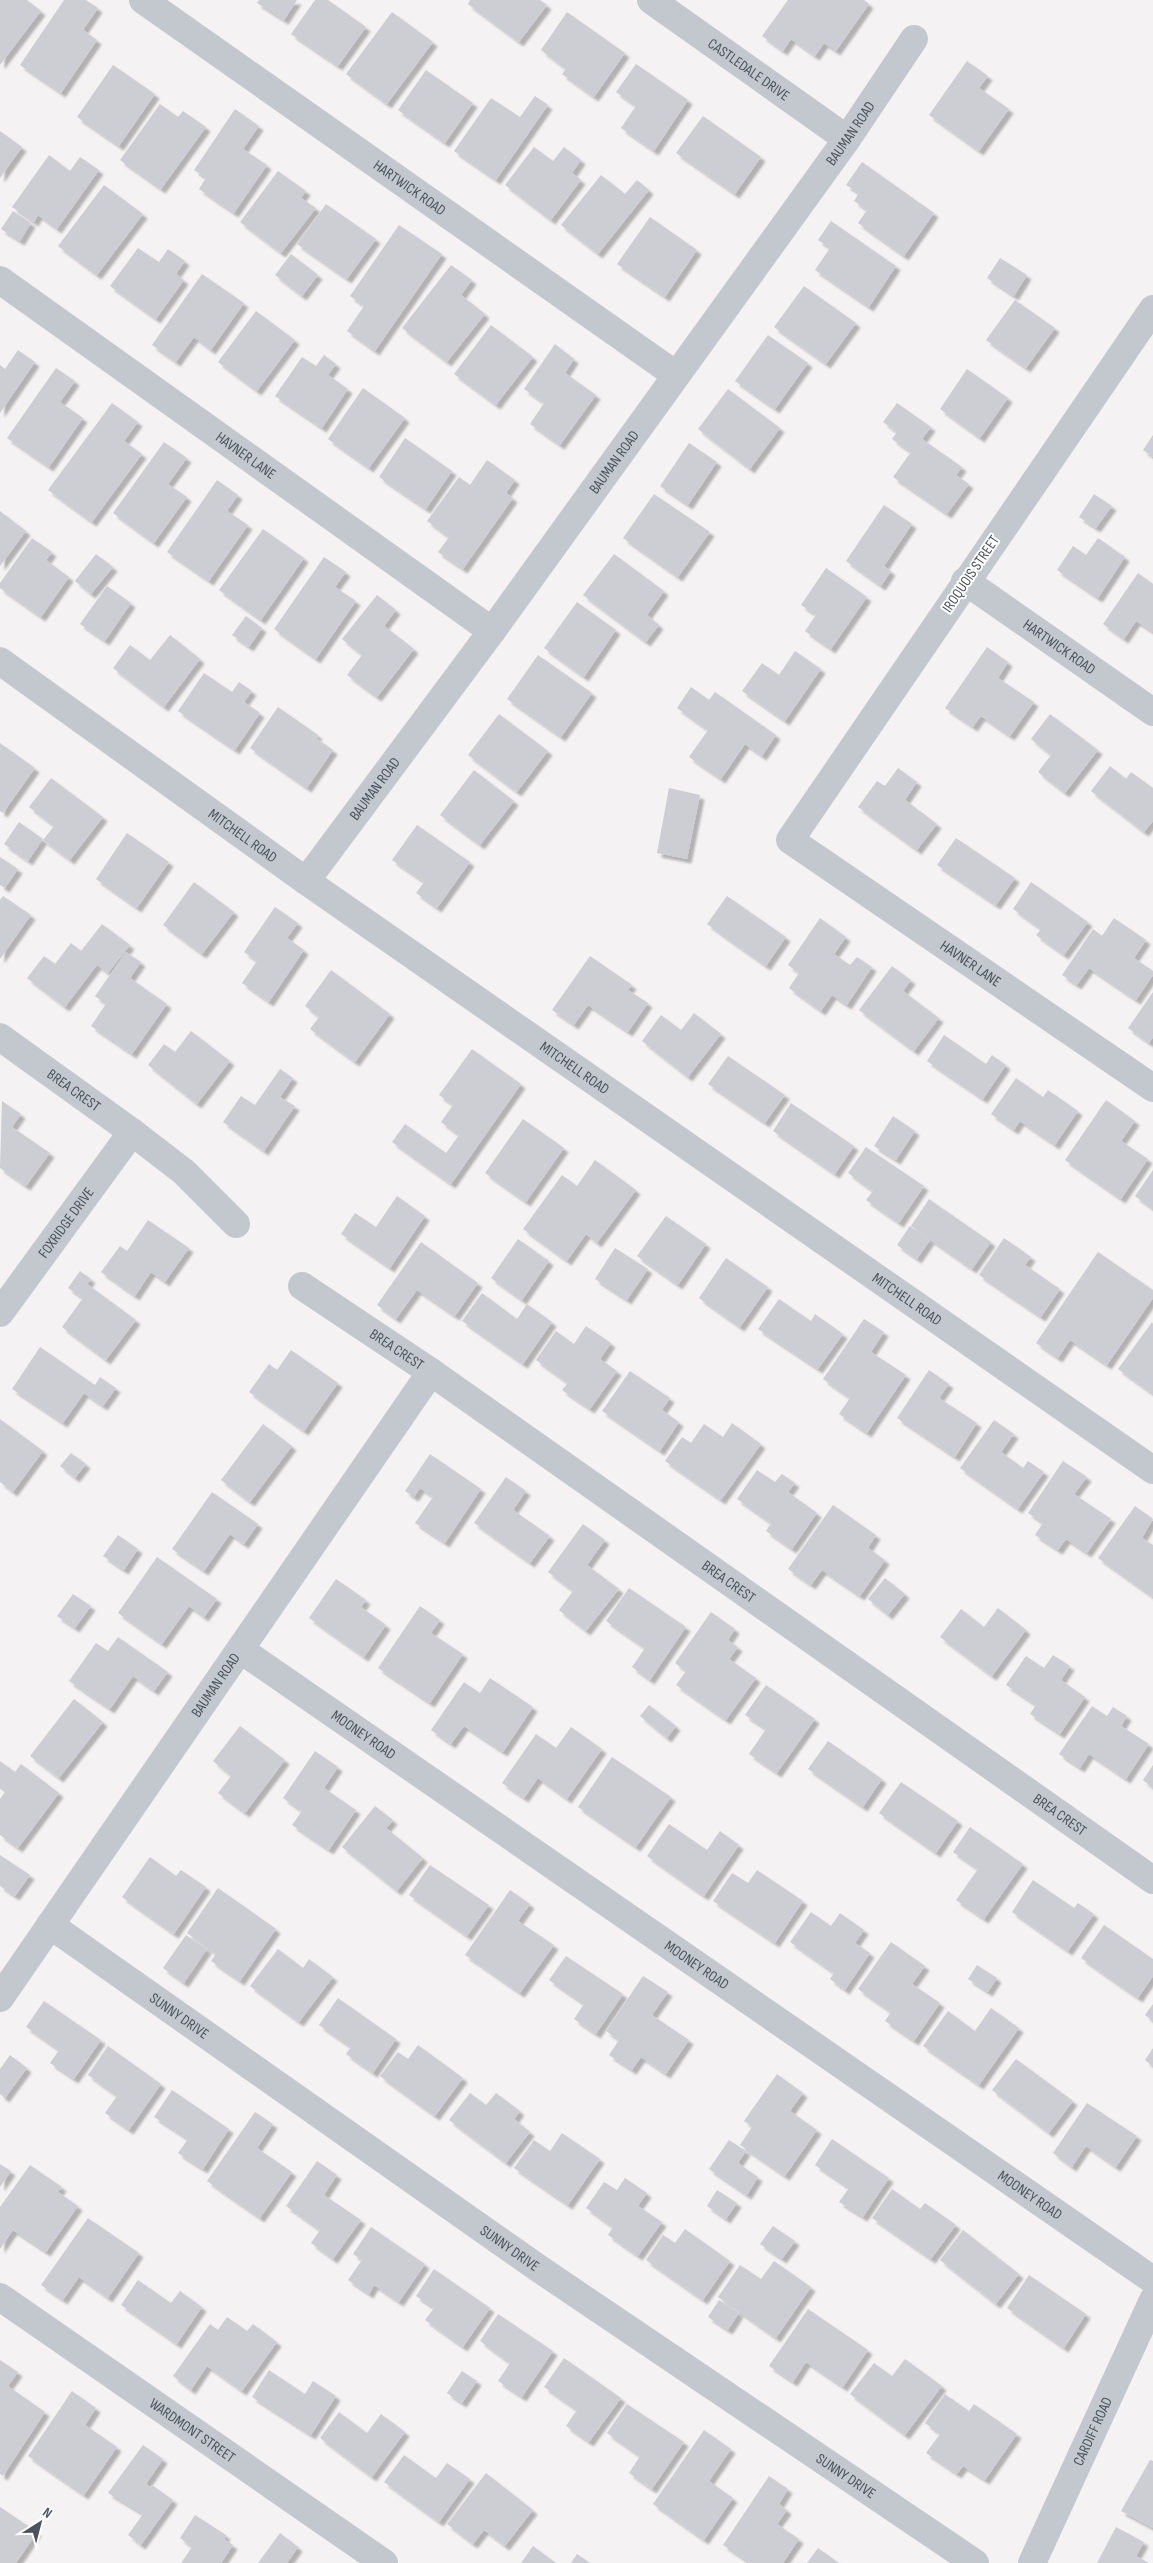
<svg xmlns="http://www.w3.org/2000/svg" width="1153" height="2563" viewBox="0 0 1153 2563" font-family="'Sofia Sans Condensed',sans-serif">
  <defs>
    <filter id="shadow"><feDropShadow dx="4.5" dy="4.5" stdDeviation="1" flood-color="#0004"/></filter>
  </defs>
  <rect width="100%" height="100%" fill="#f4f2f2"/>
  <!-- building -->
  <path fill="#cdced4" filter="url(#shadow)" d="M0,0H27L41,11L0,65Z
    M64,0H86L98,8L83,30L97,40L61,93L20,65Z
    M259,0H297L284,20L257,3Z
    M315,0H328L366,27L338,66L291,34Z
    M470,0H540L547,5L519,42L468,4Z
    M788,0H864L869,4L836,51L824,43L815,56L791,39L783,51L762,36Z
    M392,12L433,42L387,104L346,74Z
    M567,12L625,53L594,97L562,74L566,69L541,50Z
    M967,61L988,76L979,88L1009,109L979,151L929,115Z
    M636,64L688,100L654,151L621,128L636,106L616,92Z
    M113,65L155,94L119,146L77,117Z
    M426,70L473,103L445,143L398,110Z
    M535,96L548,105L496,180L454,151L491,98L520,117Z
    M160,104L178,117L183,111L206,127L161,189L120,160Z
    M235,109L259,126L243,149L267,165L234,213L199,189L206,178L194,170Z
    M703,116L761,157L735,194L676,153Z
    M0,131L22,147L0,178Z
    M534,147L553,161L564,147L581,160L572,173L581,180L551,220L505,185Z
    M49,155L70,171L80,157L99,170L57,229L38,215L34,222L12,207Z
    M862,162L934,213L904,256L858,223L867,210L854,201L859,193L846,185Z
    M278,171L306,191L301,198L316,208L281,253L240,222Z
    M601,175L625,194L637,180L649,190L598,254L561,225Z
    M104,185L143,214L97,275L58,246Z
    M326,204L376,239L347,279L297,244Z
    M13,211L31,223L20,241L1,229Z
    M650,217L697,250L665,297L617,264Z
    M831,221L896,266L869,307L815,270L830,248L818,240Z
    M399,225L442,254L375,351L347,331L364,306L350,296Z
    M138,248L159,262L168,249L185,261L176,274L184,280L156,319L110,286Z
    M291,254L318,275L302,296L275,275Z
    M1000,258L1027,275L1014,296L987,278Z
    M451,265L472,280L461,295L485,314L447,362L402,328Z
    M202,274L244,303L211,350L194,337L176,362L152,345Z
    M804,286L856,323L826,364L774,327Z
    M1015,300L1055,328L1026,368L986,340Z
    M256,311L295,340L257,391L218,362Z
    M491,325L533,357L496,405L454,374Z
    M768,335L808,363L775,409L735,381Z
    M555,344L574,359L565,373L596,395L560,445L530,424L544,403L524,389Z
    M18,350L35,362L0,413V365L5,369Z
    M324,355L336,364L328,375L348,389L322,428L275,396L302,357L316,366Z
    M56,368L75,381L60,402L83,418L49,467L7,438Z
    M967,369L1008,398L980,438L940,409Z
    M363,388L405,418L369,468L328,439Z
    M728,389L780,428L750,469L698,429Z
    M112,403L138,422L124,441L142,454L92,522L48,490Z
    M897,403L931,427L922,439L962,467L956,475L969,484L947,514L893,477L911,452L892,439L897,432L883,422Z
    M1153,435V457L1143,450Z
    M405,438L452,471L426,509L379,477Z
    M164,442L187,458L168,484L187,497L154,543L113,513Z
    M689,443L717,462L688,505L660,486Z
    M487,460L515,480L506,493L513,498L463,569L438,552L449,537L427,521L459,477L470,485Z
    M217,480L238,495L227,511L248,525L209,581L167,552Z
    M654,494L710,532L678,577L623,538Z
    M1094,494L1112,506L1096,528L1079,517Z
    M884,505L912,524L884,566L891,571L881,586L846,561Z
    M0,511L26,531L0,566Z
    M263,529L304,558L261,620L219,590Z
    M32,538L52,552L46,560L69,577L41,617L0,588V583Z
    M1098,538L1125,557L1098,598L1057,570L1073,546L1086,555Z
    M96,554L113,567L91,594L75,581Z
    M614,554L664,591L647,615L659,625L646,642L583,595Z
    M324,557L346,572L335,587L356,601L316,659L274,629Z
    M826,568L867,597L831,649L805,631L816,615L801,605Z
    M1138,573L1153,584V632L1136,621L1124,639L1103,624Z
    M107,586L131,603L105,641L80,624Z
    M377,595L396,610L384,626L414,649L377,697L347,675L362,655L342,639Z
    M577,602L616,630L584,677L544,648Z
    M246,616L262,628L249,647L232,635Z
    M170,635L200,659L164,707L113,668L130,645L150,660Z
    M987,647L1008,662L998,678L1034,702L1010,736L981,716L973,727L945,708Z
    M795,651L821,669L785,721L742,691L762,663L779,675Z
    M538,655L592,693L561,737L507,699Z
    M204,673L232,692L239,682L252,691L244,702L260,713L235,750L178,711Z
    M691,687L709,700L715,692L776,735L762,756L745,744L721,779L689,757L708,730L677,708Z
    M278,707L318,735L316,738L333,750L307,788L250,748Z
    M499,714L548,751L517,792L468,755Z
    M1050,714L1098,750L1065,793L1038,772L1051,755L1031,739Z
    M0,743L35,768L3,813L0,811Z
    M1110,766L1126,779L1131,772L1153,788V821L1144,832L1091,791Z
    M898,768L917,782L905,800L937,824L917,850L858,807L877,781L885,786Z
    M474,770L514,801L480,845L440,815Z
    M51,778L103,817L70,860L43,840L54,826L29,807Z
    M669,788L700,795L687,859L657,853Z
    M19,822L43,839L28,861L4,844Z
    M417,825L470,862L437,908L416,893L424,882L392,860Z
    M127,833L169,862L137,908L96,879Z
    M956,838L1015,878L996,905L937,865Z
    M0,857L18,869L5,888L0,885Z
    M194,882L234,912L202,954L163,925Z
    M1031,882L1088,922L1064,955L1036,935L1041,929L1013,909Z
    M3,896L31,915L0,959V900Z
    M727,896L786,937L766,966L707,924Z
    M275,907L298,923L287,938L304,950L269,1002L242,983L257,961L244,952Z
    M820,918L846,937L834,954L850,965L857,957L872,967L847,1005L832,995L821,1011L789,988L799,973L788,965Z
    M1114,918L1146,940L1134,958L1153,971V975L1136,1000L1089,968L1077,985L1062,975L1093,929L1102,936Z
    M102,924L130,945L108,973L97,965L65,1007L27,978L44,956L55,964L71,943L81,951Z
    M126,952L141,962L130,978L167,1004L132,1054L91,1026L106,1004L95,996Z
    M590,956L632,985L628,990L648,1003L628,1032L588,1005L574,1025L552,1010Z
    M892,966L911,980L903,991L939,1018L914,1051L859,1010Z
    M331,970L390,1014L355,1062L310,1029L319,1017L305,1006Z
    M1153,992V1037L1149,1043L1128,1028Z
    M694,1013L721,1034L688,1077L642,1041L661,1015L681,1030Z
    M191,1031L230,1061L197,1104L148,1065L164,1044L175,1052Z
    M944,1035L986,1064L992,1055L1006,1065L983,1099L927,1061Z
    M472,1049L521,1084L451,1184L392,1142L405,1124L446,1153L459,1135L441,1122L453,1105L439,1095Z
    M728,1056L785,1095L765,1123L708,1084Z
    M280,1069L293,1078L280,1097L295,1106L264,1151L223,1122L241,1096L255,1105Z
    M1016,1078L1043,1097L1048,1090L1078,1111L1055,1145L1020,1121L1014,1130L991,1114Z
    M1106,1100L1135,1121L1121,1141L1148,1159L1121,1199L1065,1160Z
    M2,1101L21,1114L12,1127L50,1153L26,1186L0,1168Z
    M791,1103L854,1146L835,1174L773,1131Z
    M893,1116L915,1131L896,1160L874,1146Z
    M523,1119L564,1148L526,1202L485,1173Z
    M866,1147L924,1186L899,1223L866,1200L873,1191L848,1173Z
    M595,1160L636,1190L597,1243L586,1234L567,1261L523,1229L562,1175L577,1186Z
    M1153,1170V1209L1135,1196Z
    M397,1196L425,1216L390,1268L341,1234L355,1213L376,1227Z
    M929,1199L991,1242L972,1269L911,1226Z
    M666,1216L706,1244L678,1285L637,1256Z
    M148,1220L189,1248L165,1282L151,1272L135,1296L101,1272L120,1246L127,1251Z
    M910,1226L930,1240L917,1259L897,1245Z
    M1004,1238L1031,1257L1025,1265L1060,1289L1041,1317L979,1275Z
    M518,1239L549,1261L522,1300L491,1278Z
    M421,1242L478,1283L455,1316L417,1290L396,1319L377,1305Z
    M615,1248L648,1269L627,1300L595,1279Z
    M1098,1252L1153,1290V1298L1107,1365L1070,1340L1058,1358L1036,1343Z
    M726,1258L768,1287L740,1327L699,1298Z
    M80,1271L91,1279L87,1284L136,1320L106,1360L62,1327L83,1298L68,1288Z
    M482,1293L517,1319L527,1304L552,1322L523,1364L462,1321Z
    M779,1299L811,1321L815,1314L843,1334L818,1369L758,1329Z
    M864,1319L884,1332L871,1352L906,1375L867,1433L839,1414L850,1398L823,1379Z
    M1152,1322L1153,1324V1394L1118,1369Z
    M586,1326L611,1343L600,1359L617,1371L590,1409L562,1390L568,1383L536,1360L556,1331L574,1344Z
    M40,1347L95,1385L100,1377L116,1388L103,1406L84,1393L63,1423L12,1389Z
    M291,1350L338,1383L304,1431L249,1392L269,1364L277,1370Z
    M929,1370L949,1384L939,1398L977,1423L955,1457L897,1418Z
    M630,1371L670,1398L662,1410L679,1422L660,1451L602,1411Z
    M0,1419L43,1451L13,1492L0,1482Z
    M994,1420L1014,1434L1001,1452L1023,1468L1028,1461L1044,1472L1018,1509L960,1468Z
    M732,1423L761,1444L721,1500L665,1461L682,1437L691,1443L704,1424L723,1437Z
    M263,1424L292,1446L250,1502L221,1480Z
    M71,1453L86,1464L75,1478L60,1466Z
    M430,1454L481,1489L445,1543L415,1523L433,1497L420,1488L414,1497L405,1491Z
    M1063,1461L1087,1477L1074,1494L1111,1519L1087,1553L1066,1539L1058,1550L1035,1535L1043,1523L1028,1513Z
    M757,1470L775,1482L782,1474L795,1483L788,1492L817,1513L792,1549L766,1531L771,1523L737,1499Z
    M506,1477L526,1491L513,1510L550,1536L530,1563L474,1523Z
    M212,1492L258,1524L244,1544L230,1534L204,1571L172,1549Z
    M833,1505L876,1535L868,1548L885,1560L860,1596L822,1570L811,1585L788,1569Z
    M1135,1506L1153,1519L1142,1538L1153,1545V1597L1098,1558Z
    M583,1524L605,1540L587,1565L619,1589L586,1631L559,1610L573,1591L548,1572Z
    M118,1535L138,1549L124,1570L103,1556Z
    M157,1557L217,1599L204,1617L189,1606L162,1644L118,1613Z
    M885,1578L905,1594L888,1615L868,1599Z
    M336,1579L366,1600L361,1607L386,1625L364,1657L309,1618Z
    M629,1588L686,1627L650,1680L632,1667L645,1648L606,1621Z
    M73,1594L91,1606L75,1628L57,1616Z
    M420,1606L440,1620L431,1633L463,1654L430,1703L378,1668Z
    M998,1608L1026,1630L992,1676L940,1637L961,1609L984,1627Z
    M711,1612L735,1629L728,1640L738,1647L729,1659L756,1678L726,1720L676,1685L686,1671L675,1663Z
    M118,1637L168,1672L154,1691L133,1676L110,1709L69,1681L96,1643L108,1651Z
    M1053,1655L1070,1666L1061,1680L1085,1697L1060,1734L1030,1714L1036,1705L1006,1685L1026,1656L1044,1668Z
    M490,1678L533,1707L503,1752L464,1726L451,1744L431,1730L464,1682L480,1693Z
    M766,1685L815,1719L777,1773L749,1754L766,1729L745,1715Z
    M74,1699L103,1722L59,1778L30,1756Z
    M649,1705L676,1726L667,1738L640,1716Z
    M1092,1706L1107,1716L1113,1707L1127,1716L1121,1726L1149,1744L1126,1779L1089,1754L1080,1768L1059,1754Z
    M240,1726L285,1760L245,1813L218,1793L231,1776L213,1761Z
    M571,1727L602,1749L567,1799L538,1778L524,1798L502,1783L536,1734L556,1748Z
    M828,1741L882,1779L863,1807L808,1769Z
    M315,1751L338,1767L324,1788L356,1810L329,1850L292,1825L302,1811L283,1798Z
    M612,1757L671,1797L636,1847L578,1807Z
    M0,1761L15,1772L21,1764L59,1793L18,1848L0,1835V1799L5,1792L0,1789Z
    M1153,1765V1788L1143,1780Z
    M901,1782L958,1821L936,1853L879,1813Z
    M375,1806L393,1820L386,1828L423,1858L397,1891L342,1847Z
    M669,1824L707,1850L720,1831L739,1845L704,1896L647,1856Z
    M970,1827L1023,1864L984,1919L956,1900L978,1869L953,1852Z
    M0,1855L30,1875L15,1896L0,1886Z
    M150,1857L176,1876L181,1870L206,1887L174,1934L122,1897Z
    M430,1865L489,1905L467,1936L409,1895Z
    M757,1870L803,1901L775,1943L713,1901L732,1873L748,1883Z
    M1033,1880L1074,1908L1078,1903L1094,1914L1068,1951L1012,1912Z
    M218,1888L276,1929L240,1981L211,1961L216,1954L187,1933Z
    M510,1890L530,1904L518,1921L554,1945L520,1993L465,1955Z
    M811,1912L831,1926L840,1913L864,1930L855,1943L870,1953L845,1990L830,1979L834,1973L790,1942Z
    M1104,1925L1153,1959V1976L1138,1998L1081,1958Z
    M186,1935L207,1949L184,1983L163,1968Z
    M891,1942L925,1966L912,1984L940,2003L914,2041L885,2021L891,2012L858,1989Z
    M278,1949L303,1968L309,1959L333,1977L299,2022L250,1986Z
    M566,1956L623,1994L596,2034L574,2019L584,2004L549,1980Z
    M977,1965L997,1978L988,1992L968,1979Z
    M643,1976L668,1992L652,2015L689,2040L666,2074L641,2057L632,2070L609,2055L619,2040L606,2031Z
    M338,1998L396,2039L373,2073L346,2054L351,2047L319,2025Z
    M44,2001L101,2040L74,2079L50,2063L59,2050L26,2027Z
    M1153,2004V2021L1145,2015Z
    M991,2008L1019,2028L979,2085L923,2046L948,2011L975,2031Z
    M418,2045L463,2078L435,2116L380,2076L398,2052L408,2059Z
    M108,2046L161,2084L129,2130L105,2113L117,2096L88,2075Z
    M1153,2048V2066L1145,2060Z
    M10,2055L27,2068L5,2098L0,2094V2069Z
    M1016,2059L1073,2101L1049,2133L992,2090Z
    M777,2074L803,2093L790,2111L817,2130L785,2176L740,2145L752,2127L744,2121Z
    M172,2090L229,2129L203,2169L178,2153L188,2139L154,2117Z
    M470,2093L486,2105L496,2093L520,2111L514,2119L530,2132L506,2163L449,2120Z
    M1087,2103L1137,2136L1116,2167L1086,2146L1072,2167L1053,2153Z
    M255,2112L273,2124L257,2148L292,2172L260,2218L207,2181Z
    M562,2133L600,2159L568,2205L514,2168L534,2140L550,2151Z
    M832,2139L889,2178L863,2217L839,2202L849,2188L815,2165Z
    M729,2140L746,2151L738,2163L758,2177L747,2195L709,2169Z
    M317,2161L337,2175L324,2195L361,2220L333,2259L311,2243L320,2230L286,2206Z
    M0,2164L11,2171L0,2187Z
    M30,2165L62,2187L58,2192L78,2206L46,2252L13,2230L0,2249V2207Z
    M625,2178L647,2193L638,2206L662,2222L638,2256L608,2235L613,2227L586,2208L604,2182L617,2190Z
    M892,2189L920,2209L925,2203L956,2225L931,2259L872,2218Z
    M717,2190L737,2203L726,2219L707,2206Z
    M88,2218L139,2253L108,2298L79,2277L63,2300L41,2285Z
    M773,2226L795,2241L782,2259L760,2244Z
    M371,2227L425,2264L399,2302L374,2285L369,2294L348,2280L362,2260L353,2254Z
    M685,2229L730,2261L703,2300L646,2260L663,2235L675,2243Z
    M963,2230L1019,2274L996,2304L940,2260Z
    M774,2261L811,2287L776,2338L718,2297L740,2265L761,2279Z
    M434,2269L490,2308L463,2347L425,2320L434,2308L416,2296Z
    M1029,2275L1086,2314L1064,2348L1007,2308Z
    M138,2280L171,2303L180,2291L202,2307L177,2344L121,2305Z
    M719,2300L739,2313L728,2330L708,2317Z
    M808,2309L868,2350L843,2387L806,2362L793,2382L769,2366Z
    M498,2314L553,2351L522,2397L498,2381L510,2363L480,2341Z
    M227,2317L247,2331L253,2324L277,2342L242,2391L207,2366L191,2390L173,2376L210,2324L218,2330Z
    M564,2358L621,2398L589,2442L566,2426L577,2410L544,2387Z
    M905,2359L942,2386L905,2435L850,2394L874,2363L892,2376Z
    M0,2360L18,2372L8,2386L45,2412L3,2476L0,2474Z
    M269,2370L305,2394L313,2381L336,2396L311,2435L252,2397Z
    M462,2371L477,2381L462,2403L447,2393Z
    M72,2391L96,2408L85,2425L117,2447L84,2495L28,2456Z
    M945,2394L969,2411L974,2404L1017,2434L985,2480L963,2466L957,2474L926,2453L940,2434L925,2423Z
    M627,2404L684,2442L652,2489L629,2473L640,2456L607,2433Z
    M339,2412L367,2433L381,2414L405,2432L372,2477L320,2438Z
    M704,2430L731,2449L709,2481L733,2498L704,2540L653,2504Z
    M143,2445L163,2459L146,2484L150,2487L152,2485L173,2500L141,2545L128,2535L143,2514L108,2493Z
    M404,2455L436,2478L447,2463L470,2479L439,2522L384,2482Z
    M1150,2460L1153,2461V2528L1121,2511Z
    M486,2473L533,2510L505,2546L484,2530L473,2544L447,2524Z
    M769,2476L788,2489L779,2504L787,2510L777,2524L799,2539L783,2563H750L723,2545Z
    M0,2507L37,2532L16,2563H0Z
    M195,2515L226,2535L224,2539L233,2545L221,2563H181L192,2547L180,2538Z
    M1116,2527L1144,2542L1136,2556L1149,2563H1097Z
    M280,2533L298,2547L287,2563H258Z
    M533,2546L556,2563H521Z
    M818,2548L839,2563H807Z
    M577,2554L590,2563H571Z"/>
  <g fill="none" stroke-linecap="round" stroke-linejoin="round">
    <!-- minor -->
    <g stroke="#c2c8ce" stroke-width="28">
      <path id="s1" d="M143,0L676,375"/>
      <path id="s2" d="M651,0L847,139"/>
      <path id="s3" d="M0,280L492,631"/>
      <path id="s4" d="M1153,309L790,840L1153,1088"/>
      <path id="s5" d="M965,581L1153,712"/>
      <path id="s6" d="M306,881L492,631L847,139L914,39"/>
      <path id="s7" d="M0,1037L132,1132L184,1172L236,1224"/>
      <path id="s8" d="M302,1286L431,1372L1153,1880"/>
      <path id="s9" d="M0,1313L132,1132"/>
      <path id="s10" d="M241,1650L1153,2280"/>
      <path id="s11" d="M50,1925L538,2268L975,2563"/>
      <path id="s12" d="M0,1998L431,1372"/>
      <path id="s13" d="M0,2297L384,2563"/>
      <path id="s14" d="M1032,2563L1153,2300"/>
    </g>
    <!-- tertiary -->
    <path stroke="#c2c8ce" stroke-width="28" id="s15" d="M0,661L306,881L1153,1470"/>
  </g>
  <g text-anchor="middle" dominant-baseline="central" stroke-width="4" stroke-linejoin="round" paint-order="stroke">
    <!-- street labels -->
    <g font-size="15" fill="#4c535d" stroke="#fff">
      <text stroke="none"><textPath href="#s2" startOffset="120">CASTLEDALE DRIVE</textPath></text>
      <text stroke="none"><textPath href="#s6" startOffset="925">BAUMAN ROAD</textPath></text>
      <text stroke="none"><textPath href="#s1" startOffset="326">HARTWICK ROAD</textPath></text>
      <text stroke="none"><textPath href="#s3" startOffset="302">HAVNER LANE</textPath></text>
      <text stroke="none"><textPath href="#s6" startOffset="520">BAUMAN ROAD</textPath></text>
      <text transform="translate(971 574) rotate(-56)">IROQUOIS STREET</text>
      <text stroke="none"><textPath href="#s5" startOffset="115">HARTWICK ROAD</textPath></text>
      <text stroke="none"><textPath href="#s6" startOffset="115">BAUMAN ROAD</textPath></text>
      <text stroke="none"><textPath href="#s15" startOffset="299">MITCHELL ROAD</textPath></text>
      <text stroke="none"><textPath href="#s4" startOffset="862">HAVNER LANE</textPath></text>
      <text stroke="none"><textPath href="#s15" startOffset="704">MITCHELL ROAD</textPath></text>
      <text stroke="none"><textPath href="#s7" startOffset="91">BREA CREST</textPath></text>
      <text stroke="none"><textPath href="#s9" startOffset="112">FOXRIDGE DRIVE</textPath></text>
      <text stroke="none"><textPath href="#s15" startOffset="1109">MITCHELL ROAD</textPath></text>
      <text stroke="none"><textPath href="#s8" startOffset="114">BREA CREST</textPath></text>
      <text stroke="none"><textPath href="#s8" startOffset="519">BREA CREST</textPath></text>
      <text stroke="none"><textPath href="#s12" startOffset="380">BAUMAN ROAD</textPath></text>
      <text stroke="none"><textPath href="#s10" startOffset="149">MOONEY ROAD</textPath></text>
      <text stroke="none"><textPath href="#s8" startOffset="924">BREA CREST</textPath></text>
      <text stroke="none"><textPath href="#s10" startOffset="554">MOONEY ROAD</textPath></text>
      <text stroke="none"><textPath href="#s11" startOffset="158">SUNNY DRIVE</textPath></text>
      <text stroke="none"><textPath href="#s10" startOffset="959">MOONEY ROAD</textPath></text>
      <text stroke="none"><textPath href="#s11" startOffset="562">SUNNY DRIVE</textPath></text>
      <text stroke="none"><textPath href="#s13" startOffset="234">WARDMONT STREET</textPath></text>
      <text stroke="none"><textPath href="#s14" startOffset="145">CARDIFF ROAD</textPath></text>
      <text stroke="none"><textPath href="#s11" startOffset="968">SUNNY DRIVE</textPath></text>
    </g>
  </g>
  <!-- north arrow -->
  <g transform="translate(40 2523) rotate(36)" stroke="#ffffff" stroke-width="4" paint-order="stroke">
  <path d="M0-4L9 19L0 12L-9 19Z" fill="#4c535d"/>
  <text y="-8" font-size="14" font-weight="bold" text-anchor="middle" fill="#4c535d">N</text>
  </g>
</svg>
